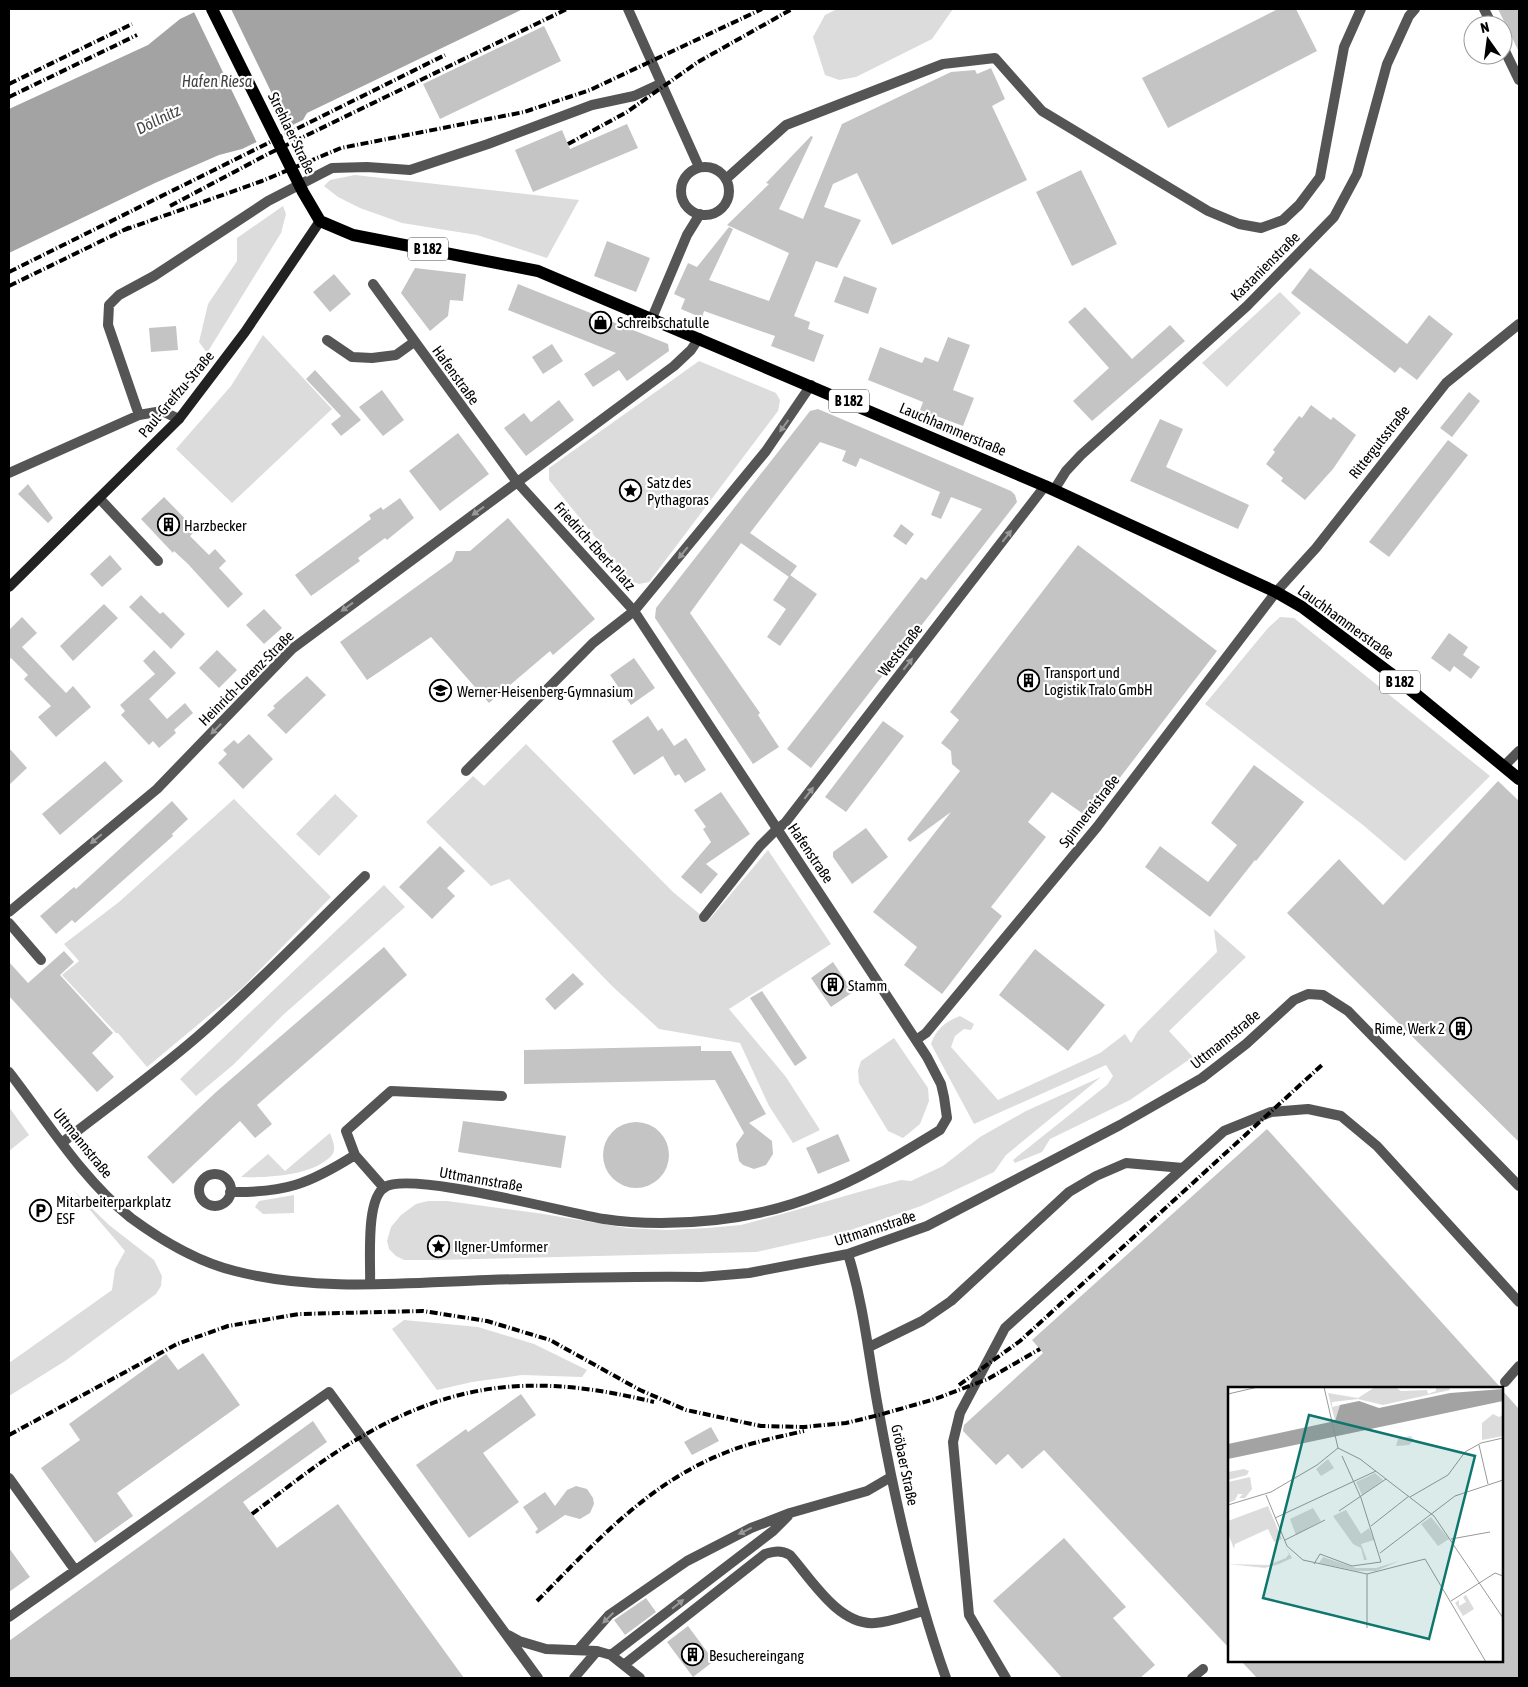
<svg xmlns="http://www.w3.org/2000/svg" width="1528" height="1687" viewBox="0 0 1528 1687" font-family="'Asap Condensed',sans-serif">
  <rect width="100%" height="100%" fill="#fff"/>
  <!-- green -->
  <path fill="#dcdcdc" d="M837,9H953L932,39L856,77L839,80L825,75L813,37L825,15Z
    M355,175L579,200L547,258L477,235L402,223L360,208L338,197L324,186L330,180Z
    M283,206L286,214L281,233L207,353L199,342L208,304L237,261V238Z
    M1280,292L1301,313L1227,387L1202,363Z
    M263,335L332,409L232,503L176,449L231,386Z
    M699,361L776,393L780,400L778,411L649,582L639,584L631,581L549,480V468Z
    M1280,617L1294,618L1490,776L1405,861L1363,825L1205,704L1268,628Z
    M526,744L673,892L708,921L768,850L831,944L729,1009L786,1077L820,1130L793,1143L769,1106L740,1043L659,1029L612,986L509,879L491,886L426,822L473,776L484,786Z
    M335,794L358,816L319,856L296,834Z
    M234,799L331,897L242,988L147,1067L118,1033H116L62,975L79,961L64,944L119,902Z
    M384,885L405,907L283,1015L233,1065L196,1096L180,1079Z
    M1214,929L1246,957L1169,1031L1193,1057L1130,1100L1050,1139L1042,1152L1015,1163L1013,1160L1107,1085L1113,1076L1106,1065L974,1124L931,1044C936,1029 945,1022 960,1016L974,1024L971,1030L964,1029L955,1036L951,1047L998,1100L1100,1053L1125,1034L1131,1043L1138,1031L1217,952Z
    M894,1038L928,1088L929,1101L920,1124L903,1138L888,1131L859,1083L858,1070L861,1061Z
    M1101,1077L1006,1155L994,1172L921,1206L845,1232L756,1252L435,1260H404L396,1256L389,1249L387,1241L391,1227L401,1215L416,1204L428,1201H447L537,1213L627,1228L667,1230L707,1228L741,1225L782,1214L901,1180L911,1181L943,1166L980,1137L1026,1111Z
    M9,1107L29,1135L9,1151Z
    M330,1133C332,1139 337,1149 332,1155C314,1176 266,1178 241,1177L268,1154L285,1171Z
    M72,1189L109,1225L154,1260L162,1276L161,1286L156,1294L65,1361L9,1396V1363L112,1290L115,1269L125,1251Z
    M294,1195V1213L263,1214L255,1207L259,1201Z
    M404,1320L478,1327L534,1344L587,1370L582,1377L522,1375L472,1382L437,1390L392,1329Z"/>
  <!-- water -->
  <path fill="#a3a3a3" d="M201,9H523L307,113L303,120L242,149L219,155L155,183L9,253V109L148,45L180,19Z"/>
  <!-- pier -->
  <path fill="#fff" d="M231,9L289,129L258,145L193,10Z"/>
  <!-- building -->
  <path fill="#c4c4c4" d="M1278,9H1296L1317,51L1168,128L1142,78Z
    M1498,9H1519V52Z
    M544,26L561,61L440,119L423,84Z
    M991,68L1005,99L992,106L1027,180L892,245L857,173L833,184L824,207L861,220L837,268L816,261L794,316L810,322L808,329L824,335L814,362L771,346L775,336L704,311L702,318L681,309L685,299L674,294L688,263L697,267L729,227L733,229L709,280L769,301L789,253L727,225L769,184L766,183L811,136L813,137L779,209L803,219L842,124L951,72L975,70L977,74Z
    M627,124L638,148L533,192L515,150L562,130L570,149Z
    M1081,170L1117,244L1072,266L1036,192Z
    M607,241L650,258L636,292L594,276Z
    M415,268L466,274L463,301L450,300L448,316L430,331L401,293Z
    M1310,268L1407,344L1429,315L1453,334L1417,380L1400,367L1395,373L1291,293Z
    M334,274L351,294L330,312L313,292Z
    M844,276L877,288L868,314L834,302Z
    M518,284L668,344L669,351L627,381L619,370L593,387L584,374L616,353L508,310Z
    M1085,307L1132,359L1170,325L1185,341L1092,421L1073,401L1109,368L1068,322Z
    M176,326L178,350L151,352L149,328Z
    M948,337L970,345L953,390L974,398L963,426L920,410L923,402L868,380L880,347L922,363L925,357L938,362Z
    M552,344L563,361L543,374L532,357Z
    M315,370L361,420L341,436L331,424L341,416L306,379Z
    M382,390L404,420L383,436L359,407Z
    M1469,392L1480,401L1452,437L1440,428Z
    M559,400L574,420L526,456L504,428L524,413L531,422Z
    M1311,405L1331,420L1333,417L1356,435L1333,469L1305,500L1281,481L1283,478L1266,464L1275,452L1273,450L1299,416L1302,418Z
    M818,409L1011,491L1015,495L1017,502L811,768L787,749L921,577L926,580L982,509L951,497L941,519L931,515L940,492L860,458L856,467L842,461L846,451L820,442L750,533L797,566L789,577L741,543L690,613L760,713L758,715L779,747L753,764L655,618L656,608L810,411Z
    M1160,419L1183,429L1166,467L1249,505L1238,529L1130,481Z
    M458,433L489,474L440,511L409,471Z
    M1448,440L1468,455L1389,557L1369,542Z
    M28,484L53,518L48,523L18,494Z
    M164,497L196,530L190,536L209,555L215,549L226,561L219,568L243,594L228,608L188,564L174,551L173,553L141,519Z
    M400,498L414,518L387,540L385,538L358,558L360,561L311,596L295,575L371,519L369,515L381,507L383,510Z
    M508,518L595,619L553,655L550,651L489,703L431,637L367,680L340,642L452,561L456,551H470Z
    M901,524L914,534L906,545L893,536Z
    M1078,545L1217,651L1089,818L1052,792L1028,822L1046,837L991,907L1002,916L942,994L904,965L917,947L873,912L951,812L910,842L907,839L960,771L952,764L951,751L941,743L959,720L950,712Z
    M110,555L122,569L102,587L90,574Z
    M790,575L817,594L780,646L767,637L786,609L773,600Z
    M141,595L160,614L163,612L185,634L171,649L129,607Z
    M104,604L118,618L73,661L60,646Z
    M264,609L282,628L264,644L246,625Z
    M22,617L37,633L22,647L66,693L73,686L91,707L56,737L38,717L51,706L24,679L28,675L11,658L9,660V630Z
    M1449,633L1468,647L1463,655L1480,667L1471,679L1454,666L1450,672L1431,658Z
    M154,650L176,673L149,699L167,719L185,703L193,713L174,730L176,733L159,748L153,741L149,745L121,715L125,711L120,705L155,674L143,661Z
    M217,650L237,670L219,688L199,668Z
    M634,658L655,688L631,705L610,675Z
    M307,676L326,695L286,734L267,715L275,708L273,706Z
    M648,716L658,731L662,728L674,746L686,738L706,770L685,783L679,774L675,776L663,756L634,775L612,741Z
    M883,721L904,736L846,812L825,797Z
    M249,734L273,759L243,789L218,763L227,754L223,750L234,740L238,744Z
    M9,748L27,768L9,785Z
    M105,761L123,781L60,835L42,814Z
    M1254,765L1304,802L1256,861L1255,860L1210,917L1145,867L1160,846L1208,882L1237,845L1211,823Z
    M1498,781L1519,801V1142L1287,913L1339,859L1383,905Z
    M721,792L750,834L706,864L718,874L701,894L681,877L711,842L703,829L706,827L694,810Z
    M172,801L188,819L172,834L173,836L75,923L72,920L56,934L40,916L74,887L76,889Z
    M866,828L888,857L852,884L833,857V852Z
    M440,846L465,871L447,888L455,896L432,919L399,887Z
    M384,947L407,975L257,1105L272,1124L255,1138L240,1121L173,1184L147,1157L215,1093Z
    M1035,949L1105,1005L1068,1051L999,995Z
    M64,951L74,962L60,975L113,1033L92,1053L114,1077L97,1092L9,996V962L28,983Z
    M833,962L853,992L831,1007L811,978Z
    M573,973L584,984L555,1010L545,999Z
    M762,991L807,1058L795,1066L750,998Z
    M701,1046V1051H731L766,1114L749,1123L772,1141L773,1154L766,1165L754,1169L743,1165L739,1161L736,1144L744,1133L715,1080L524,1084V1050Z
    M463,1121L566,1136L561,1168L458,1152Z
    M603 1155a33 33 0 1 1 66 0a33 33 0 1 1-66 0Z
    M1267,1129L1501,1388H1229V1648L1044,1450L1022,1469L1008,1454L996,1465L963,1431L964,1425L1043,1353L1032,1340Z
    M838,1134L850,1161L818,1174L806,1148Z
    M203,1353L240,1405L117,1493L133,1516L95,1543L41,1468L80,1440L69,1424L166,1354L178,1370Z
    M1502,1390L1519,1409V1678H1257L1241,1661H1502Z
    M521,1394L536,1415L483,1453L519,1502L469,1538L416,1465L466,1429L468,1432Z
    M313,1421L327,1442L243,1502L277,1548L338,1504L464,1678H9V1641Z
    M711,1427L719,1441L692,1455L684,1442Z
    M576,1486L587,1489L593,1498L594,1504L590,1513L580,1519L565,1515L537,1534L535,1532L538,1529L523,1507L545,1492L555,1506L567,1490Z
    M1064,1538L1126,1607L1113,1618L1155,1665L1140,1678H1062L993,1601Z
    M9,1548L30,1577L9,1592Z
    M646,1598L656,1612L625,1635L614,1620Z
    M688,1626L714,1661L693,1677L667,1642Z"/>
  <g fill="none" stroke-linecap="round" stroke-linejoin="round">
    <!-- service -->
    <path stroke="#555" stroke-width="10" d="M628,9L699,167
      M1484,9L1492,25
      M1503,47L1519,80
      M681 191a24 24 0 1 1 48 0a24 24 0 1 1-48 0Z
      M726,179L786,125L943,64L995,58L1042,111L1208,211L1239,224L1261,228L1283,220L1299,205L1320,177L1344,47L1361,9
      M652,318L687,235L700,214
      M327,340L352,357L372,358L396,355L414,342
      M139,415L108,325L109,305L119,295L154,276L268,201L332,168L367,167L410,170L488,144L592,105L634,96L660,84
      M9,473L139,415L162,411L179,419
      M100,499L158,561
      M704,917L760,846L777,829
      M9,923L41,960
      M199 1190a16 16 0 1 1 32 0a16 16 0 1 1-32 0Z
      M384,1188L355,1155L346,1131L391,1091L502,1096
      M230,1192C285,1193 309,1184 355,1155
      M869,1347L922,1321L951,1301L1069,1192L1096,1176L1126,1163L1183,1168
      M1505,1382L1519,1366
      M9,1478L75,1570
      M9,1617L329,1392L538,1678
      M508,1635L519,1641L546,1649L597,1651L611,1655L640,1678
      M578,1650L609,1615L687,1561L751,1528L790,1513L867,1491L891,1477
      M611,1655L773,1531L788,1516
      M625,1664L765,1554C775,1551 781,1550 790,1555C811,1579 839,1626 875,1623C891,1622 908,1615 924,1611
      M574,1678L597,1651
      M1006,1678L969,1615L953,1442L960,1413L1005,1328L1224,1131L1271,1112L1308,1109L1341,1116L1377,1146L1519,1302
      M1192,1678L1203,1669"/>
    <!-- minor -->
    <path stroke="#555" stroke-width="10" d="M1054,490L1066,471L1081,455L1247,306L1334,217L1357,174L1387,64L1409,16L1415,9
      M1504,766L1519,751
      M466,771L593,643L634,611L766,451L811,385
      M777,829L785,823L1045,486
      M9,912L157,789L292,649L674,366L691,350L699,338
      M916,1040L926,1033L1097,827L1276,592L1316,548L1446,383L1519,324
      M9,1072C47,1121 82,1179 131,1218C161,1240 198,1262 235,1271C316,1292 404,1283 487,1280C558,1278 629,1276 701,1277L749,1273L848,1254L927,1226L1120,1125L1202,1078L1246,1044L1294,1000L1308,994L1323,995L1348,1011L1519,1186
      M63,1142C108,1107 154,1074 197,1037C256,986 309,930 365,876
      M848,1254C865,1309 869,1362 880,1418C896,1506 916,1594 946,1678
      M370,1284C371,1262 365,1199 385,1187C411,1171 566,1213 604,1219C623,1222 643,1223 661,1223C714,1223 771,1214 820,1194C862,1178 902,1153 940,1130L947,1118L944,1097L941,1084L927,1057L634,611L517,482L373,284"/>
    <!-- secondary -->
    <path stroke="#222" stroke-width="10" d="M9,587L179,419L245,332L320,221"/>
    <!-- primary -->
    <path stroke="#000" stroke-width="12" d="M212,9L303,192L320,221L353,235L538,271L1045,486L1276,592L1302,607L1390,673L1519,779"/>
    <!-- rail -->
    <path stroke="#000" stroke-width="4" stroke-dasharray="8 2.5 1 2.5" stroke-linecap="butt" d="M9,84L132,24
      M9,97L137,35
      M568,144L627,112L698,62L792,9
      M170,206L268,154L567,9
      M124,230L262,181L341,148L524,112L590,90L762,9
      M9,272L445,55
      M9,286L130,227
      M959,1385L1020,1341L1323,1064
      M9,1435L177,1344L228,1326L299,1314L423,1311L487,1321L550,1340L640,1390L686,1410L761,1426L804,1427L846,1423L879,1415L935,1399L988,1379L1040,1349
      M252,1514C287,1488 322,1459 361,1437C461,1378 543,1375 654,1402
      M537,1601C595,1543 649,1482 727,1452C752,1442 779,1437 804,1431"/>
  </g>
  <!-- one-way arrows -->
  <defs><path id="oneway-solid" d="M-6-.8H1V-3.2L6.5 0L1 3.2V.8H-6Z" transform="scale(1.25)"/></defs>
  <g fill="#999">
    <use href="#oneway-solid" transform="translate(784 426) rotate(126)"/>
    <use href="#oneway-solid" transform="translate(478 511) rotate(144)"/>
    <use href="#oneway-solid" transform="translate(1007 536) rotate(-52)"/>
    <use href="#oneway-solid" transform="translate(683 553) rotate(129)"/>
    <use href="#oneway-solid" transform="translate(347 607) rotate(144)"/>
    <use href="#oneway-solid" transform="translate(908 664) rotate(-52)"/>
    <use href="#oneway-solid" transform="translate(216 729) rotate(134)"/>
    <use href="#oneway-solid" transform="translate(809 793) rotate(-52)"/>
    <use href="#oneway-solid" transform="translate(96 839) rotate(140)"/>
    <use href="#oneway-solid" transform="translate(745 1531) rotate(154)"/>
    <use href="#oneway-solid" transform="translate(678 1604) rotate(-38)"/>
    <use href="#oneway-solid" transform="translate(608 1618) rotate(136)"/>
  </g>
  <!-- icons -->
  <defs>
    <symbol id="shop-ring" viewBox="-11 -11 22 22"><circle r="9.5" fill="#fff" stroke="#000" stroke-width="1.5"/><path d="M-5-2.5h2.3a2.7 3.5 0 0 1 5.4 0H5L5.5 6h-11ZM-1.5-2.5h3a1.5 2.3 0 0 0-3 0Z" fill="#000"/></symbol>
    <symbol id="sight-ring" viewBox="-11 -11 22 22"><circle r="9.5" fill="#fff" stroke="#000" stroke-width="1.5"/><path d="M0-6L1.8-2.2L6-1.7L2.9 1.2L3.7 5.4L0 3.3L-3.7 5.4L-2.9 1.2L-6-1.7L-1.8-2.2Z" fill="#000"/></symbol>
    <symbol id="building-ring" viewBox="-11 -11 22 22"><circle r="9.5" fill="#fff" stroke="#000" stroke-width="1.5"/><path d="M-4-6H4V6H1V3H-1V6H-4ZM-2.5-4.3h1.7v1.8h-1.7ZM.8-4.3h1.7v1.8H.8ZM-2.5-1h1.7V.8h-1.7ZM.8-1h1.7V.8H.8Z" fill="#000"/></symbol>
    <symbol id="school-ring" viewBox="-11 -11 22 22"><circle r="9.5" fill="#fff" stroke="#000" stroke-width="1.5"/><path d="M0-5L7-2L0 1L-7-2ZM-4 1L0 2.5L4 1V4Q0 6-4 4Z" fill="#000"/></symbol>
    <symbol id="parking-ring" viewBox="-11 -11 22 22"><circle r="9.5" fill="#fff" stroke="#000" stroke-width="1.5"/><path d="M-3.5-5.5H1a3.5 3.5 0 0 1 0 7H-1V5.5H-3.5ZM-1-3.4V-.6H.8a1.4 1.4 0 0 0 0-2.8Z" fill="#000"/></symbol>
  </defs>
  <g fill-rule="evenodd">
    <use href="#shop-ring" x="588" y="310" width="25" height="25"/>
    <use href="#sight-ring" x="618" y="478" width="25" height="25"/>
    <use href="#building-ring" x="156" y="512" width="25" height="25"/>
    <use href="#building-ring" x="1016" y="668" width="25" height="25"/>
    <use href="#school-ring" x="428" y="678" width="25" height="25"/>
    <use href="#building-ring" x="820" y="972" width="25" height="25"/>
    <use href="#building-ring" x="1448" y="1016" width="25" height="25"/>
    <use href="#parking-ring" x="28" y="1198" width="25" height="25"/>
    <use href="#sight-ring" x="426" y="1234" width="25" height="25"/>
    <use href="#building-ring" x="680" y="1642" width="25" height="25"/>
  </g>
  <g text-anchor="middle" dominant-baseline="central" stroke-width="4.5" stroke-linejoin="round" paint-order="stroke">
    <!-- shield labels -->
    <g fill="#fff" stroke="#4c4c4c" stroke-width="1">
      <rect x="408" y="237.5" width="40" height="23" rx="4"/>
      <rect x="829" y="389.5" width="40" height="23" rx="4"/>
      <rect x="1380" y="670.5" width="40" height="23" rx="4"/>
    </g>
    <g font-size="14" font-weight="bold" fill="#000">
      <text x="428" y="249">B 182</text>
      <text x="849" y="401">B 182</text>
      <text x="1400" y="682">B 182</text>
    </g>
    <!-- street labels -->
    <g font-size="15" fill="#000" stroke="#fff">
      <text transform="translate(292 133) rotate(64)">Strehlaer Straße</text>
      <text transform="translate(1265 266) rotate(-45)">Kastanienstraße</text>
      <text transform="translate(456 375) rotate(54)">Hafenstraße</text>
      <text transform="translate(176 394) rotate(-50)">Paul-Greifzu-Straße</text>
      <text transform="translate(953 429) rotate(23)">Lauchhammerstraße</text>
      <text transform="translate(1379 442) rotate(-52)">Rittergutsstraße</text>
      <text transform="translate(595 546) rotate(48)">Friedrich-Ebert-Platz</text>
      <text transform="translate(1346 622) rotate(36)">Lauchhammerstraße</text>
      <text transform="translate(900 650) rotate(-52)">Weststraße</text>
      <text transform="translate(246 678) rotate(-45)">Heinrich-Lorenz-Straße</text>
      <text transform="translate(1089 811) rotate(-52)">Spinnereistraße</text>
      <text transform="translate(811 853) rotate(56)">Hafenstraße</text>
      <text transform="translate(1225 1039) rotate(-39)">Uttmannstraße</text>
      <text transform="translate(83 1143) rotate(51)">Uttmannstraße</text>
      <text transform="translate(481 1179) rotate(10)">Uttmannstraße</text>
      <text transform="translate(875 1228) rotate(-18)">Uttmannstraße</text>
      <text transform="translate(905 1465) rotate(78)">Gröbaer Straße</text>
    </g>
    <!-- poi labels -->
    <g font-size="15" fill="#000" stroke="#fff" text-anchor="start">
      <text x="617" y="322">Schreibschatulle</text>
      <text x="647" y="482">Satz des<tspan x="647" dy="17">Pythagoras</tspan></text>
      <text x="184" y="525">Harzbecker</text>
      <text x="1044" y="672">Transport und<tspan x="1044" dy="17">Logistik Tralo GmbH</tspan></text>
      <text x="457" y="691">Werner-Heisenberg-Gymnasium</text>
      <text x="848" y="985">Stamm</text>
      <text x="1445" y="1028" text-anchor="end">Rime, Werk 2</text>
      <text x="56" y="1201">Mitarbeiterparkplatz<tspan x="56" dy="17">ESF</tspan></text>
      <text x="454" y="1246">Ilgner-Umformer</text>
      <text x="709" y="1655">Besuchereingang</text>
    </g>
    <!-- water labels -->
    <g font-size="16" font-style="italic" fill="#444" stroke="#fff">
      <text x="217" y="81">Hafen Riesa</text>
      <text transform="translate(158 119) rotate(-26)">Döllnitz</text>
    </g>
  </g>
  <!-- overview -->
  <g transform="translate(1228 1387)">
    <rect width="275" height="275" fill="#fff"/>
    <path d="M147,0H167L173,4L199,3L200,7L208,4V0H221L222,3L155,18L130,12L104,15V20L112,18L107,34L100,6L130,11ZM265,27L271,30L275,28V49L254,53V36ZM183,49L186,53L181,58L168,59L170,52ZM100,72L106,81L93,89L88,82ZM16,82L21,84L19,88L0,93V85ZM147,86L155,93L134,108L128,95ZM22,90L24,102L17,111H11L15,107H10L7,113L0,116V95ZM40,119L54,152L46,155L40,142L7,157L6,162L0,146V134ZM85,121L93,134L68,148L62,132ZM118,123L133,147L141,141L146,153L133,157L139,173H136L133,161L125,157L105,129ZM203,130L221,152L210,159L193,137ZM57,159L64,171L51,177L37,181L0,177L40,178L58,171L61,167ZM95,170L128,181H148L171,174L148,184H129L91,176ZM238,208L246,222L235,229L227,216L231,213V219L238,215L235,210Z" fill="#dcdcdc"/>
    <path d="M275,2V14L0,72V57L107,34L112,18L131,14L151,21L222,6Z" fill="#a3a3a3"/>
    <path fill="none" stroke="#999" stroke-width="1" d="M96,0L110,61M0,7L30,0M251,58L260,97M110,61L132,72L206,129L275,231M38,108L59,159L75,173L139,187L197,172L258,275M182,110L220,88L237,65L253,56L275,51M0,118L43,105L89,78L110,61M111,124L158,92M47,131L148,84M143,139L181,109M223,152L262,145M57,153L97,133M152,166L227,109L275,93M86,177L92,167L124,179L153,175L133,111L114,69M223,214L267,186L275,189M139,241V187"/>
    <path fill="#0f766e" fill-opacity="0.15" stroke="#0f766e" stroke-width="2.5" d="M81,28L247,69L201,252L35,211Z"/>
    <rect width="275" height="275" fill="none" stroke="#000" stroke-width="2.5"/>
  </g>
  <!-- border -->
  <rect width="1528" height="1687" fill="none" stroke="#000000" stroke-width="20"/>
  <!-- north arrow -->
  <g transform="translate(1488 40) rotate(346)"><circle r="24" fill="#ffffff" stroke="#999999"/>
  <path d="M0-4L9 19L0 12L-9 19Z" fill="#000000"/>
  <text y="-8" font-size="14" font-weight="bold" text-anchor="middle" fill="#000000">N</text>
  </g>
</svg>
